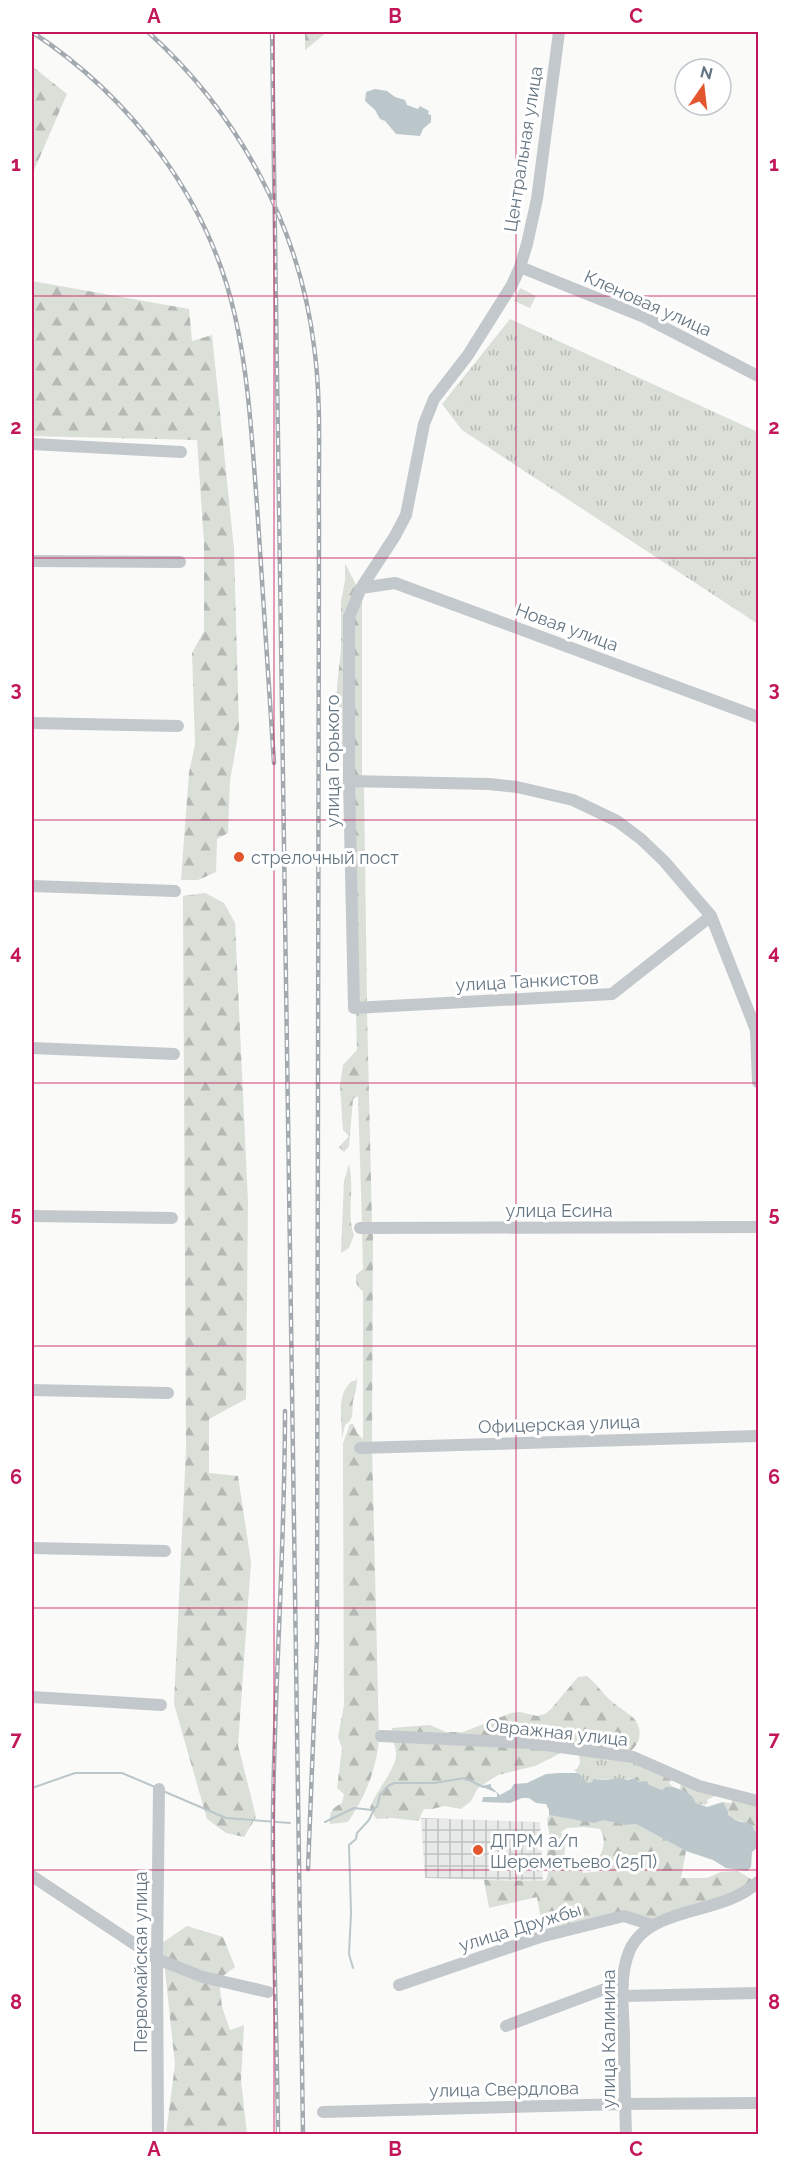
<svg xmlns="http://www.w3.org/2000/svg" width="790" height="2166" viewBox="0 0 790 2166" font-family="Raleway,sans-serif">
  <defs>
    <pattern id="industrial-grid" width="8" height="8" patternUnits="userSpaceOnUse" patternTransform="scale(1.5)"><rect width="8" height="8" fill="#e8e9e9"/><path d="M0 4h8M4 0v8" fill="none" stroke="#c0c1c2"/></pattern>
    <pattern id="grass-tufts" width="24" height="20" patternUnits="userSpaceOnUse" patternTransform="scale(1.5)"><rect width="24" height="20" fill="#dadfd7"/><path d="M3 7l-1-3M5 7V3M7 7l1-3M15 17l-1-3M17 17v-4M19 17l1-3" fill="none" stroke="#b4b9b4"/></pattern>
    <pattern id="forest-firs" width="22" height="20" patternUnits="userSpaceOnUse" patternTransform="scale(1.5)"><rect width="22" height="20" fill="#dadfd7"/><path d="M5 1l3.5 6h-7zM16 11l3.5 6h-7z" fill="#b4b9b4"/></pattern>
  </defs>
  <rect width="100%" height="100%" fill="#fafaf8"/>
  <!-- industrial -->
  <path fill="url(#industrial-grid)" d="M421,1818L540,1822L543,1881L425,1878Z"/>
  <!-- grass -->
  <path fill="url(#grass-tufts)" d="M510,319L758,432V624L462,430L442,404Z
    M579,1752L642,1764L639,1776C626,1782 607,1779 593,1779L592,1782L588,1783L574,1770L577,1769L580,1763Z"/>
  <!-- forest -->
  <path fill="url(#forest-firs)" fill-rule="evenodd" d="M305,32H327L305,50Z
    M32,66L67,94L32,175Z
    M32,281L189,309L192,341L212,335L234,549L239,729L230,781L228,833L217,839L216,872L198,880H181L189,773L195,744L192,653L204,631V543L197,440L32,436Z
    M345,563L357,587L346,616L347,748H341L336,741L337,687L341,649V602L345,580Z
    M362,598V778L352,779L351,618Z
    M352,785H364L367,1004H357Z
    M205,893L224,903L235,923L248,1202L246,1399L209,1419V1473L238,1476L251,1562L238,1745L256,1817L244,1837L226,1833L207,1819L174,1704L186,1449L183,896Z
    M367,1010L372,1225L362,1224L358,1096L353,1099L349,1146L344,1152L339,1147L349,1136L343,1130L340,1085L343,1065L357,1050L356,1011Z
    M349,1164C355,1189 346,1215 354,1235L349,1248L341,1253L344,1181Z
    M362,1231H373L372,1445L379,1740C375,1773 366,1795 348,1822L330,1824C329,1812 332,1808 342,1803L344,1794L337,1788L342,1748L338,1737L344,1705L343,1451V1443L350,1424H353L357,1433L363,1439V1291C356,1287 356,1283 356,1275L363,1269Z
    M357,1377C357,1385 356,1390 354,1397C350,1408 357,1418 345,1425L342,1438C342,1418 336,1394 352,1381H355Z
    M587,1676C596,1683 602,1693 610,1700C617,1707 630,1713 636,1721C644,1733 638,1748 627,1753C615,1747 601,1744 589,1750L583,1742L535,1766L498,1775L478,1788L471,1801L461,1809L445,1806L432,1809H424L418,1821L392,1818L376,1819L370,1808C376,1791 389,1778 395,1761C399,1748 390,1740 392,1728L430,1725L446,1732H463L511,1713L520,1712L537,1716L545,1714L551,1709L578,1677Z
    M642,1764L673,1778L669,1783L673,1787H665L662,1790L639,1782L634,1778L639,1776Z
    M681,1782L716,1795L707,1800L708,1803L705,1805L696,1803L692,1796L680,1789Z
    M733,1798L758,1803V1833H756C749,1818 739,1824 728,1815V1811L723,1802L731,1803Z
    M549,1815L587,1820H607L626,1825L636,1824L686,1851L681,1878H707L721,1872L738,1871L754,1881C725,1904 684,1901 652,1920L624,1914L543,1932L537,1897L489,1908L484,1880L543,1881L546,1880L548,1873L547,1856L549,1832L547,1820ZM584,1827L600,1829C606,1838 604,1849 599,1857L603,1858V1871L583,1873L580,1867L571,1868L564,1865L565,1845L561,1832L567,1828Z
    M187,1926L223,1937L235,1967L219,1979L222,2007L230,2030L244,2025L241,2080L247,2134H166L175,2064L162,1943Z"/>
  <!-- green -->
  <path fill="#dadfd7" d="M520,288L536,296L530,308L514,301Z"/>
  <!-- water -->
  <path fill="#bbc7cb" d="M375,89L387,91L395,97L405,100L407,105L418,109L420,106L429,111L428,114L431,115V122L423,129L420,136L396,134L385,121L380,119L375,110L365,101L366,92Z
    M560,1773H578L588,1783L592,1782L593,1779L608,1780L618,1778L628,1780L634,1778L639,1782L647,1781L649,1785L662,1790L665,1787H673L684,1791L692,1796L696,1803L707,1807L723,1802L728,1811V1815C731,1816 733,1819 736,1820C746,1825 749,1818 756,1833H758V1847L752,1852L751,1867L747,1871L726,1868L713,1860L686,1851L636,1824L626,1825L603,1820L594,1823L549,1815V1810L546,1804L536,1803L529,1798H522L510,1803L482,1802L483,1797H497V1793L480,1786L491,1784V1787L500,1795L511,1789L514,1784L527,1783L546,1774Z"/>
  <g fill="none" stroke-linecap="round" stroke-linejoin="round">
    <!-- stream -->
    <path stroke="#bbc7cb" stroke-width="2" d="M32,1788L75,1773H122L155,1787
      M163,1791L226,1818L290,1823
      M325,1822L354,1808L372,1810L377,1807L380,1795L388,1786L394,1783H434L465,1778L483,1787
      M353,1968L349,1954L351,1913L349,1845L356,1839L357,1833L369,1820L374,1809"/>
    <!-- minor -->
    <path stroke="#c3c8cc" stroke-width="12" d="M559,32L537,199L527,244L520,267L512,285L468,355L434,399L424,424L406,515L395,536L361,588L349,617V781L354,1008L612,994L711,916
      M520,267L644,317L758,376
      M32,444L181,452
      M32,561L180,562
      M361,588L395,583L758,717
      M32,723L178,726
      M349,781L489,784L517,787L573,800L617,821L641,839L664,861L711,916L756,1030L758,1082
      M32,886L175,891
      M32,1048L174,1054
      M32,1216L172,1218
      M360,1228L758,1227
      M32,1390L168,1393
      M360,1448L758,1436
      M32,1548L165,1551
      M32,1697L161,1705
      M381,1736L531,1743L633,1757L699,1786L758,1801
      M32,1876L157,1959L203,1977L268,1992
      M399,1985L540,1937L624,1916L652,1925
      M623,1996L758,1993
      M506,2026L610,1987L623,1985
      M323,2112L625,2104L758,2103
      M158,2134L157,1959L159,1789
      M626,2134C625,2101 624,2067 624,2034C623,2007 619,1977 629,1952C635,1937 648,1927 662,1921C693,1907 732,1906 758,1882"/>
    <defs>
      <path id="rail" d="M32,32C131,97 209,199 235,316C249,378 252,442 257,505C263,591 268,677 274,763
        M148,32C238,113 299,225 314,346C322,404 318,465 319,523L317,1643L308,1869
        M272,32L303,2134
        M278,2134C277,2027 272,1919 273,1811C275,1677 285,1544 285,1411"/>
    </defs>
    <!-- rail casing -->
    <use href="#rail" stroke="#a2aab0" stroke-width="4.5"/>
    <!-- rail -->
    <use href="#rail" stroke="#fff" stroke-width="2" stroke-dasharray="7" stroke-linecap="butt"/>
  </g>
  <!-- grid -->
  <path fill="none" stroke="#c2185b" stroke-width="1.5" stroke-opacity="0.55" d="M274,32V2134M516,32V2134M32,296H758M32,558H758M32,820H758M32,1083H758M32,1346H758M32,1608H758M32,1870H758"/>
  <!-- markers -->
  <g fill="#e4572e" stroke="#fff" stroke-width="2">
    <circle cx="239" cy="857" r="6"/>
    <circle cx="478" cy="1850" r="6"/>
  </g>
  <g text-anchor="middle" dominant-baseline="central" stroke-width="6" stroke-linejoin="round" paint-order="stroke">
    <!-- street labels -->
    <g font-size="18" fill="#657683" stroke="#fff">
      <text transform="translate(523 149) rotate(-81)">Центральная улица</text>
      <text transform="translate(648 303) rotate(24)">Кленовая улица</text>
      <text transform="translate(567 627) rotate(20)">Новая улица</text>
      <text transform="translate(332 761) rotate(-90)">улица Горького</text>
      <text transform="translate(527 981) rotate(-3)">улица Танкистов</text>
      <text x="559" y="1210">улица Есина</text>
      <text transform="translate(559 1424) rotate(-2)">Офицерская улица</text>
      <text transform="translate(557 1732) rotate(6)">Овражная улица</text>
      <text transform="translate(520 1927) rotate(-17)">улица Дружбы</text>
      <text transform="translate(140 1962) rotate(-90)">Первомайская улица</text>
      <text transform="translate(608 2039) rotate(-90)">улица Калинина</text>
      <text transform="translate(504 2089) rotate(-1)">улица Свердлова</text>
    </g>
    <!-- poi labels -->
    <g font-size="18" fill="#657683" stroke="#fff" text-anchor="start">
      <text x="251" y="857">стрелочный пост</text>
      <text x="490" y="1840">ДПРМ а/п<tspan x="490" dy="21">Шереметьево (25П)</tspan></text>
    </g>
  </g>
  <!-- border -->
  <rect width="790" height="2166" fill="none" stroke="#ffffff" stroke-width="66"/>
  <!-- north arrow -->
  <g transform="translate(703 87) rotate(14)"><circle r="28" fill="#ffffff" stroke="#c1c8cd" stroke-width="1.5"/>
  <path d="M0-4.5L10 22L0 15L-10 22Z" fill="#e4572e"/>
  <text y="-9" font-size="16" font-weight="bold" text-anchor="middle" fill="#657683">N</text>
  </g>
  <rect x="33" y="33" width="724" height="2100" fill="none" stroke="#c2185b" stroke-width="2"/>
  <g font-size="20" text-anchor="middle" font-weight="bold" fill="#c2185b">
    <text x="154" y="23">A</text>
    <text x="395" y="23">B</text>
    <text x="636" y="23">C</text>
    <text x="16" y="171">1</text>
    <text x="774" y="171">1</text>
    <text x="16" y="434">2</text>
    <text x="774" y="434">2</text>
    <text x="16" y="696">3</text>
    <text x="774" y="696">3</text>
    <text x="16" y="959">4</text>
    <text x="774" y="959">4</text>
    <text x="16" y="1221">5</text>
    <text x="774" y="1221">5</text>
    <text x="16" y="1484">6</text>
    <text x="774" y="1484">6</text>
    <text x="16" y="1746">7</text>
    <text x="774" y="1746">7</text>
    <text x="16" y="2009">8</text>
    <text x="774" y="2009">8</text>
    <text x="154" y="2156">A</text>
    <text x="395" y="2156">B</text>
    <text x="636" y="2156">C</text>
  </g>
</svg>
